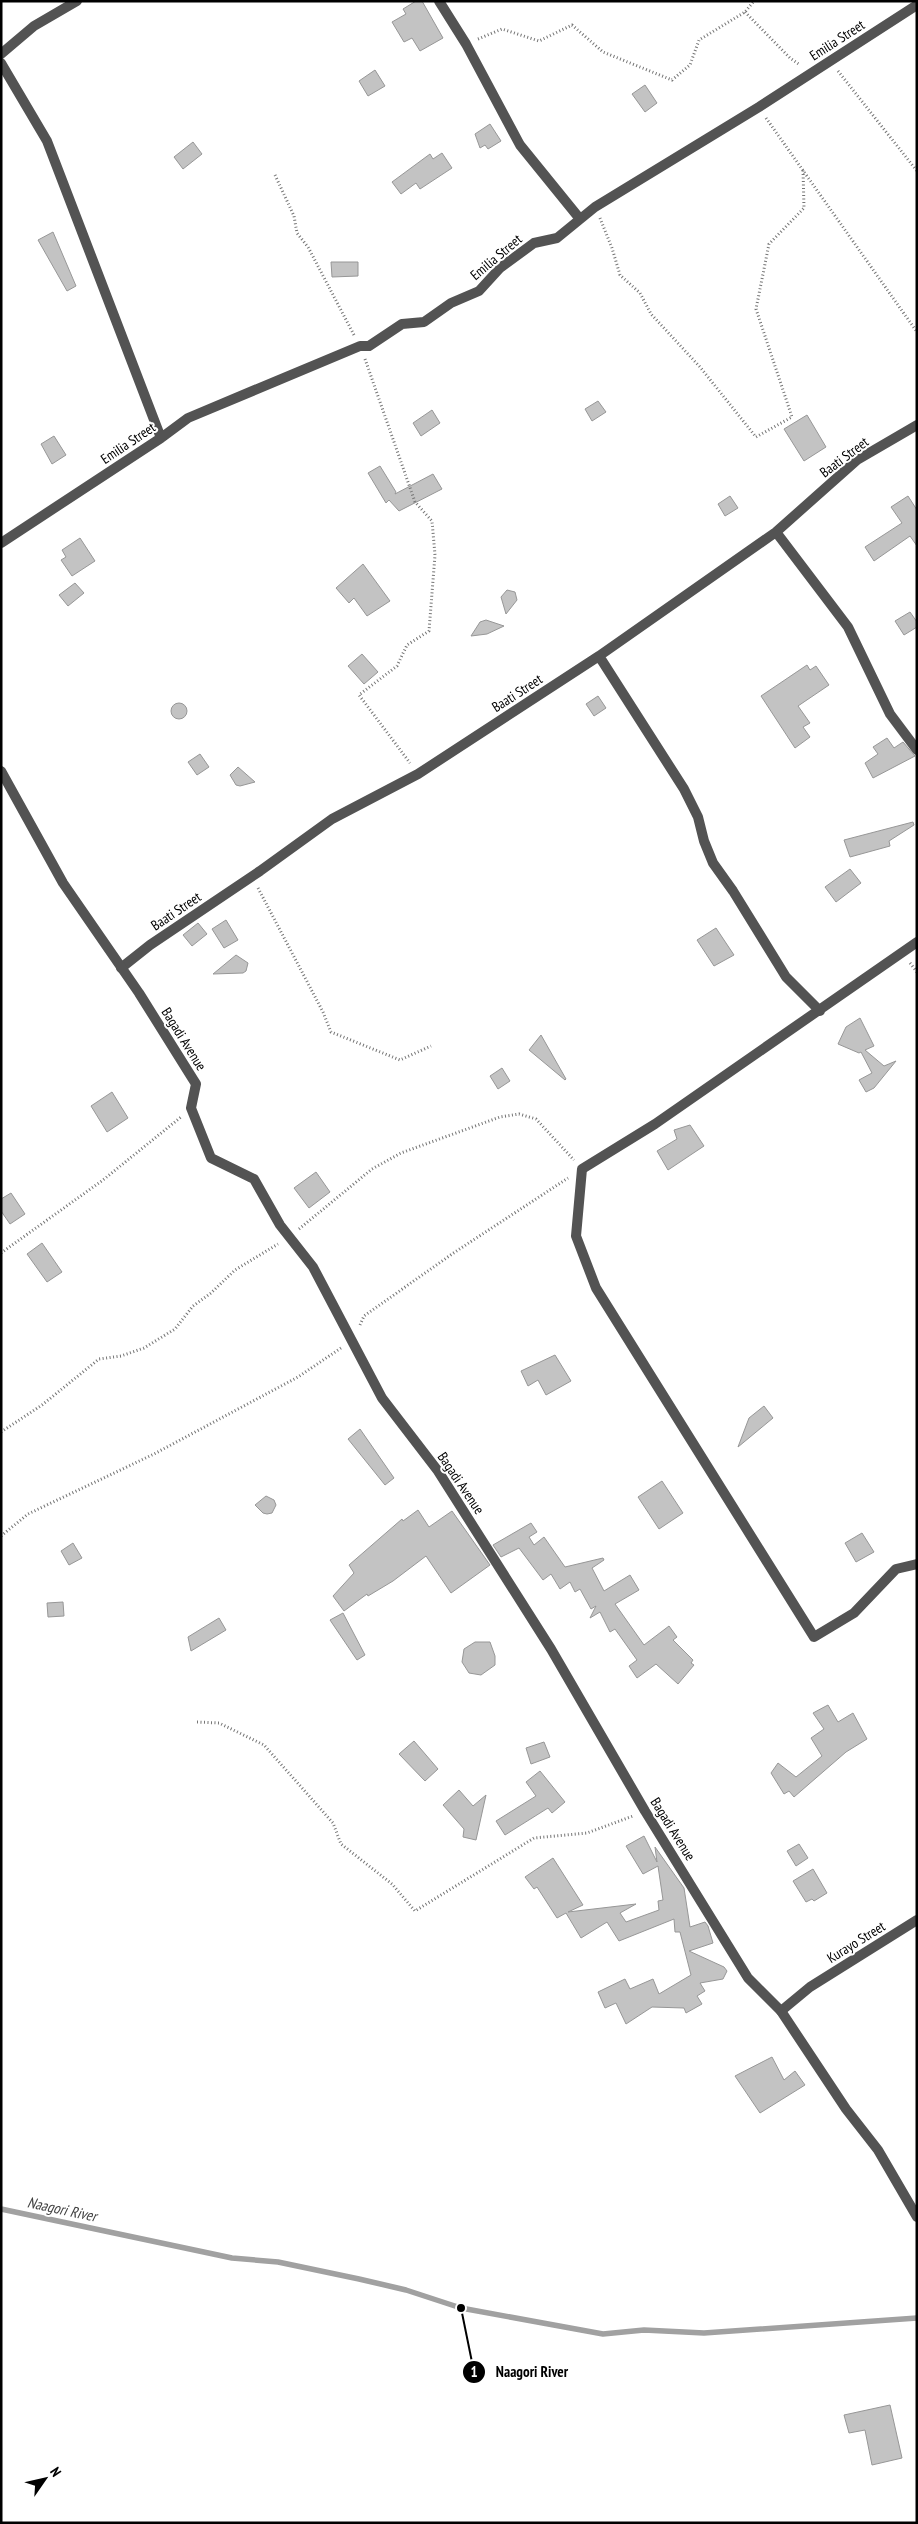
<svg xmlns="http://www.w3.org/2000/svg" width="918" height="2524" viewBox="0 0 918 2524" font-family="'PT Sans Narrow',sans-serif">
  <rect width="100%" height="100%" fill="#fff"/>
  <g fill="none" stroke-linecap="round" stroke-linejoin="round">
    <!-- stream -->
    <path stroke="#a1a1a1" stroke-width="5.5" d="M1,2209L232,2258L278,2262L359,2279L406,2290L461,2308L603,2334L644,2330L704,2333L917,2318"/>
  </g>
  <!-- building -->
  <path fill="#c3c3c3" stroke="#979797" d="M416,1H422L443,38L420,51L412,38L404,42L392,22L406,14L403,9Z
    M375,70L385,86L368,96L359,81Z
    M645,85L657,103L645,112L632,94Z
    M490,124L501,141L488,149L485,145L480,148L475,134Z
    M193,142L202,154L183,169L174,157Z
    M442,153L452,168L420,189L416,183L401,194L392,182L430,154L433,159Z
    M53,232L76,286L67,291L38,240Z
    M331,262H358V276L332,277Z
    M598,401L606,412L592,421L585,409Z
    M432,410L440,423L421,436L413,423Z
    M807,415L826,447L804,461L784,429Z
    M54,436L66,455L52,464L41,444Z
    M380,466L396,492L395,494L433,474L442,489L399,511L389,500L386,503L368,473Z
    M730,496L738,508L725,516L718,504Z
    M908,496L917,510V546L910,536L874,561L865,547L902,523L891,507Z
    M80,538L95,561L72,576L61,560L66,557L62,550Z
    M363,564L390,601L367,616L354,598L349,603L336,588Z
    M75,583L84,593L68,606L59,595Z
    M507,590L515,592L517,600L506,614L501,597Z
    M910,612L917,622V627L904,635L895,621Z
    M483,621L486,620L504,626L487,634L471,636L480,622Z
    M362,654L378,672L364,684L348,666Z
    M807,665L810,670L816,666L829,685L798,706L810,723L803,727L810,737L795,748L761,696Z
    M598,696L606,708L594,716L586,704Z
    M171 711a8 8 0 1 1 16 0a8 8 0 1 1-16 0Z
    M887,738L894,748L903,742L915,756L873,778L865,763L878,754L873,747Z
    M200,754L209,767L197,775L188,762Z
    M238,767L255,782L240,786L236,785L230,775Z
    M913,822L914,825L889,841L890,846L850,857L844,840Z
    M850,869L861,883L836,902L825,887Z
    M226,920L238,940L224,948L212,929Z
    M198,923L207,934L192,946L183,935Z
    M716,928L734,955L714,966L697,940Z
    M236,955L248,963L246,971L243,973L213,974Z
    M860,1018L874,1046L865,1050L884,1066L896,1061L874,1088L866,1092L859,1080L872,1073L861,1052L859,1053L838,1044L846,1027Z
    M541,1035L566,1079L565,1080L529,1050Z
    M502,1068L510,1081L498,1089L490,1076Z
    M112,1092L128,1118L107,1132L91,1106Z
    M690,1125L704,1146L668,1170L657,1151L677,1139L674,1130Z
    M316,1172L330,1192L309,1208L294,1188Z
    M11,1193L25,1214L10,1224L1,1211V1199Z
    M42,1243L62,1272L47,1282L27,1254Z
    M555,1355L571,1381L546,1395L538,1380L528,1386L521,1371Z
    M764,1406L773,1418L738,1447L749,1418Z
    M360,1429L394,1478L385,1485L348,1439Z
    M662,1481L683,1513L659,1529L638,1497Z
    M266,1496L274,1500L276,1505L272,1513L267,1514L263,1513L255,1505Z
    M418,1510L429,1527L452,1511L490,1565L451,1593L426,1556L393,1581L368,1596L367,1594L344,1611L333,1596L354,1573L349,1565L402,1519L403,1521Z
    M531,1523L537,1532L529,1537L534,1545L544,1537L565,1567L603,1558L604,1560L592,1568L604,1591L630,1575L639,1590L615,1604L644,1645L669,1626L677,1637L673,1640L693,1660L691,1663L694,1665L678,1684L656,1664L637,1678L629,1666L637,1660L615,1629L610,1632L600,1612L590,1618L596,1606L591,1609L580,1589L575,1592L570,1582L560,1589L551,1574L543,1580L519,1548L501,1557L493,1545Z
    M862,1533L874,1552L856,1562L845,1543Z
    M73,1543L82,1558L69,1565L61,1551Z
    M63,1602L64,1616L48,1617L47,1603Z
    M343,1613L365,1655L357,1660L330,1620Z
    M219,1618L226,1630L191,1651L188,1637Z
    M475,1642H490L495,1656V1665L481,1675L469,1673L462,1662L464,1649Z
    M828,1705L838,1722L853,1713L867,1739L846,1752L794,1797L789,1791L784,1794L771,1773L778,1763L796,1777L822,1756L811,1738L824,1729L813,1713Z
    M414,1741L438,1769L425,1781L399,1754Z
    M544,1742L550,1757L531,1764L526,1748Z
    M540,1771L565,1802L552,1813L548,1808L505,1835L496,1821L536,1796L526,1782Z
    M459,1790L473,1806L486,1795L476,1840L463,1837L464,1829L443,1805Z
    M644,1836L657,1862L655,1847L684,1888L690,1927L705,1922L708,1926L713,1943L689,1951L724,1967L727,1971L723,1979L700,1983L705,1991L697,1996L702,2004L686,2013L684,2008L652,2007L626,2024L616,2003L605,2008L598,1992L625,1979L630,1989L653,1979L659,1994L691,1975L680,1932H675L674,1919L619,1941L607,1922L581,1938L566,1913L557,1918L537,1887L534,1889L525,1877L553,1858L583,1905L568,1912L636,1904L620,1913L626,1922L659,1910L658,1901L663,1900L658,1866L643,1874L626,1846Z
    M799,1844L808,1858L796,1866L787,1851Z
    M813,1869L827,1893L814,1901L812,1899L806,1902L793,1881Z
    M772,2057L784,2080L795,2071L805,2085L760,2113L735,2076Z
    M890,2405L902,2458L872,2465L865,2430L849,2433L844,2415Z"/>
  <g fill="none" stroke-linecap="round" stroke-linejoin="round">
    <!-- path -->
    <path stroke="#757575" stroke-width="3" stroke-dasharray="1 2.5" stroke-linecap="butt" d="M745,12L790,58L800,65
      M478,39L502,29L539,41L572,25L603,52L672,80L690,65L699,40L745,12L754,1
      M838,71L917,171
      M766,118L917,332
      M275,175L294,216L297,233L308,247L354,335
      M600,218L612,248L620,275L640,293L651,314L700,367L756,437L792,417L756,309L769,244L804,208L803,169
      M365,359L415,502L432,521L435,555L429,631L407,645L397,666L359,695L410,763
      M258,888L323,1012L331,1032L400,1060L431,1046
      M910,963L917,972
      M299,1229L372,1169L401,1153L500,1117L519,1114L536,1119L574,1160
      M1,1253L103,1180L181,1117
      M360,1325L364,1316L452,1254L568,1178
      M1,1432L42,1405L99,1359L121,1356L144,1348L175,1329L193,1306L211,1293L235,1270L278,1244
      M1,1536L28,1514L154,1454L298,1377L341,1348
      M197,1722L219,1723L264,1745L333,1823L341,1844L392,1884L415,1911L534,1838L587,1833L633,1816"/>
    <!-- minor -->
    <path stroke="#535353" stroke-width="10" d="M439,1L466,44L520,145L580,219
      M1,54L34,26L77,1
      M1,63L47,141L161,438
      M776,532L848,627L890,714L917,750
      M1,543L161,438L188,418L360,346H369L402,324L424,322L451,303L479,291L500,268L534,243L557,238L595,207L759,107L917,5
      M599,656L684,789L698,817L704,841L713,863L733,891L786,977L820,1011
      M917,942L655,1124L582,1169L576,1236L596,1288L814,1637L854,1613L896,1569L917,1564
      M121,968L150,945L260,871L332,819L418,774L599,656L776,532L857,460L917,425
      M781,2011L810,1987L917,1920"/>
    <!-- tertiary -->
    <path stroke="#535353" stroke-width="10" d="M1,771L63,883L139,993L196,1084L191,1108L211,1158L254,1179L280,1225L313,1267L382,1398L438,1471L551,1649L645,1811L748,1978L781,2011L846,2109L878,2150L917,2217"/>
  </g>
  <g text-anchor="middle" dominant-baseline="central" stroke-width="4" stroke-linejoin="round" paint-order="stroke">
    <!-- street labels -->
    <g font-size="14" fill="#000" stroke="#fff">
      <text transform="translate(837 40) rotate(-33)">Emilia Street</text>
      <text transform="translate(496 257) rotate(-40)">Emilia Street</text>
      <text transform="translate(128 443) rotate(-34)">Emilia Street</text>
      <text transform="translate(844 457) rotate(-37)">Baati Street</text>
      <text transform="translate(517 693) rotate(-33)">Baati Street</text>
      <text transform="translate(176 911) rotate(-34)">Baati Street</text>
      <text transform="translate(184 1039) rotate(58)">Bagadi Avenue</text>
      <text transform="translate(461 1483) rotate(56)">Bagadi Avenue</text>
      <text transform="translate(673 1829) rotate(58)">Bagadi Avenue</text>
      <text transform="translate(856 1942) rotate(-32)">Kurayo Street</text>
    </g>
    <!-- water labels -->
    <g font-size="15" font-style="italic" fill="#424242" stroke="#fff">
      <text transform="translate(62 2209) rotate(12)">Naagori River</text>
    </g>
  </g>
  <!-- callouts -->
  <path fill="none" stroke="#000" stroke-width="2" d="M461 2308L474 2372"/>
  <g fill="#000" stroke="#fff" stroke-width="2">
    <circle cx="461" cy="2308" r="5"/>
    <circle cx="474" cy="2372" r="12"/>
  </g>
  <g font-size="15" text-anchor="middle" font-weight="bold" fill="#fff">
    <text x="474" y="2377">1</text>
  </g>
  <g font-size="15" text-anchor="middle" font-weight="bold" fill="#000" stroke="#fff" stroke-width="4" stroke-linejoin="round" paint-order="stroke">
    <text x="532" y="2377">Naagori River</text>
  </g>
  <!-- border -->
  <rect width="918" height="2524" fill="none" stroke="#000000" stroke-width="5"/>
  <!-- north arrow -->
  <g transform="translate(45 2479) rotate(56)" stroke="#ffffff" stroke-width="4" paint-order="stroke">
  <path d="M0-4L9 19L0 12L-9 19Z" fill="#000000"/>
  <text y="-8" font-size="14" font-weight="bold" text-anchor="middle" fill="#000000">N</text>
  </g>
</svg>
